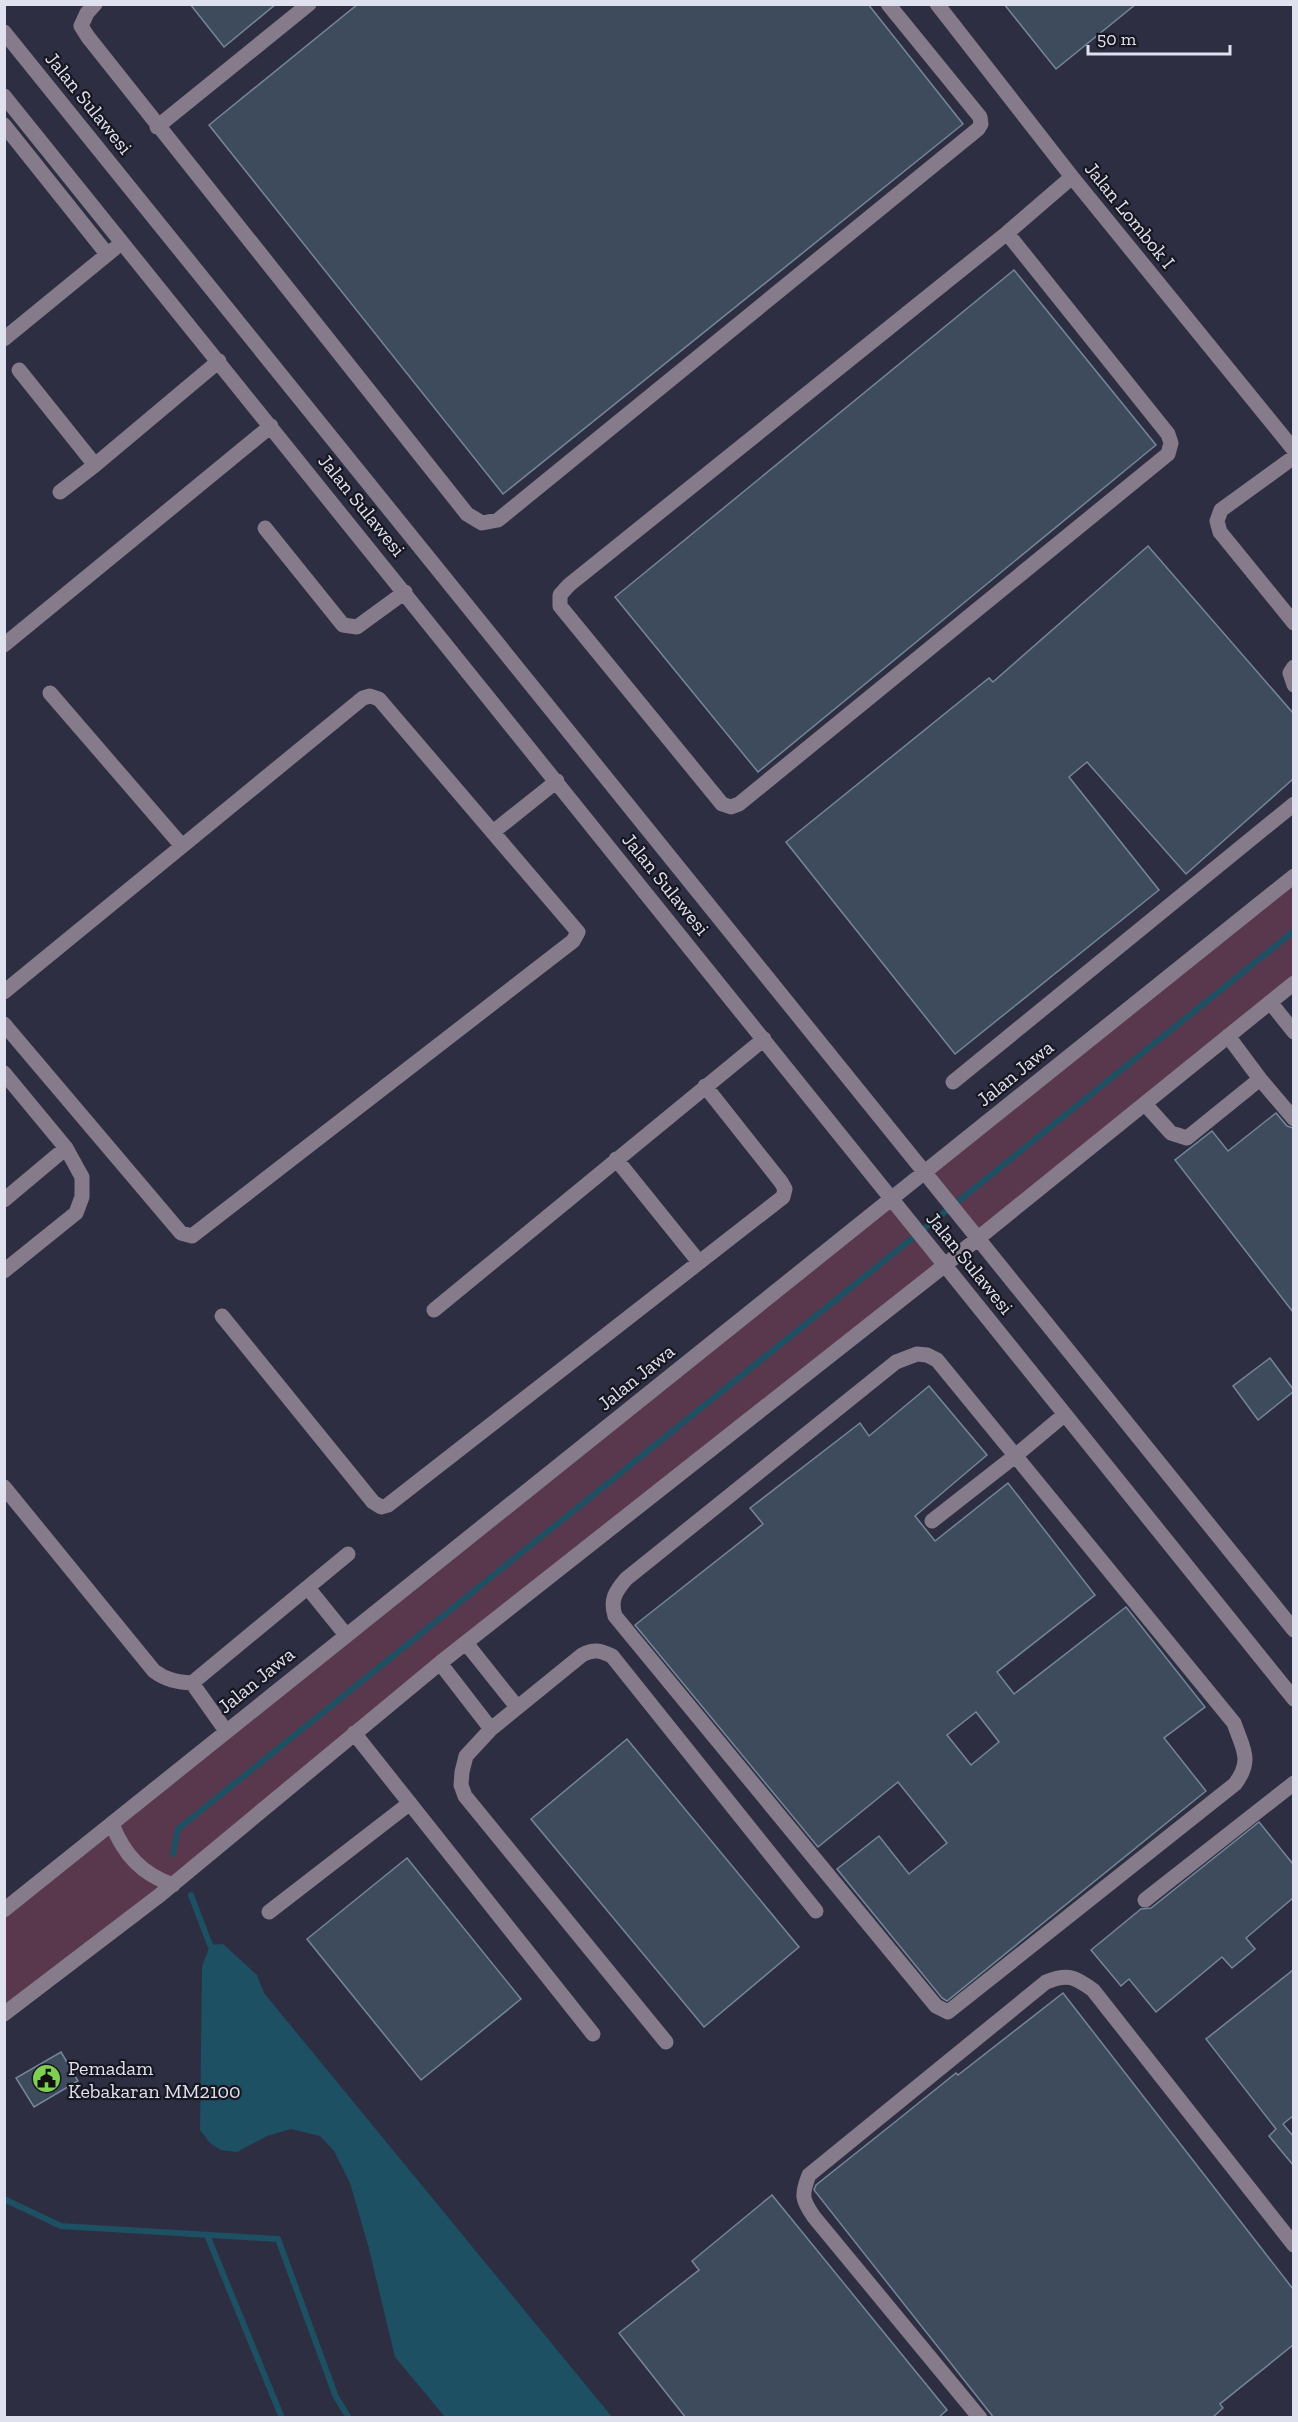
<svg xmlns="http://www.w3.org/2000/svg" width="1298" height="2422" viewBox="0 0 1298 2422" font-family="'Zilla Slab',serif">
  <rect width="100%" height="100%" fill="#2d2e41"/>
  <!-- green -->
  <path fill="#59384d" d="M1293,876V983L978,1238L925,1173Z
    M892,1198L945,1265L5,2013V1910Z"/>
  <!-- water -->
  <path fill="#1d5062" d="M223,1944L257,1975L264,1993L612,2417H445L395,2357L368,2245L350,2183L334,2151L320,2136L291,2129L267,2136L237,2152L221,2150L210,2143L200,2130L202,1967L210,1945Z"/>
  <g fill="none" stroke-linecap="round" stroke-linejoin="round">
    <!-- stream -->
    <path stroke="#1d5062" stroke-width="6" d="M173,1854L178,1829L1294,931
      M191,1895L210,1945
      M4,2199L61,2226L278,2239L336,2397L349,2418
      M207,2235L282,2418"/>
  </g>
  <!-- building -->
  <path fill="#3d4b5d" stroke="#758699" stroke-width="1.5" fill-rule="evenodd" d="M190,4H276L224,47Z
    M358,4H868L963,124L503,494L209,125Z
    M1004,4H1136L1056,69Z
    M1014,270L1156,445L758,772L615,597Z
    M1148,546L1293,713V779L1186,874L1087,762L1069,777L1159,890L955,1054L786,842L989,678L993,682Z
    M1276,1113L1287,1126L1293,1128V1312L1175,1160L1212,1131L1228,1151Z
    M1270,1358L1293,1389V1392L1258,1420L1233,1386Z
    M929,1386L987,1455L915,1516L935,1541L1008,1483L1095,1595L997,1672L1014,1694L1126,1607L1205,1707L1164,1738L1206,1791L947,2001L942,1998L837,1869L879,1836L909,1874L947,1843L898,1782L818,1847L635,1625L763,1524L750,1508L860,1423L869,1436ZM976,1712L999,1742L971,1765L947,1735Z
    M627,1739L799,1947L704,2027L531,1819Z
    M1259,1822L1293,1864V1898L1246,1938L1255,1949L1232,1968L1222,1957L1156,2012L1129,1979L1121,1986L1091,1950L1141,1909L1151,1908Z
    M407,1858L521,1999L421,2080L307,1939Z
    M1293,1970V2116L1283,2124L1293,2136V2165L1269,2136L1276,2129L1206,2039Z
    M1063,1993L1293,2289V2345L1220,2404L1223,2408L1212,2418H994L814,2190L816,2185L895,2122L956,2073L958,2075Z
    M61,2052L78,2081L34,2107L16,2078Z
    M772,2195L947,2410L938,2418H686L619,2333L699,2270L692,2261Z"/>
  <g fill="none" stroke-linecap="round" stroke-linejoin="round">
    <!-- minor -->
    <path stroke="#857b8b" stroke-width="15" d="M95,4L87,13L81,26L88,37L467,514L482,523L498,520L978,129L981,124L980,117L888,4
      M937,4L1072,177L1294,450
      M4,32L1294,1630
      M4,96L1294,1699
      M4,125L107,254
      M157,127L309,4
      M1007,233L1168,434L1171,443L1168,454L739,804L731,807L722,804L560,606V595L569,585L1007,233L1072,177
      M4,339L114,249
      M19,370L95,465
      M1294,457L1221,510L1217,521L1220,532L1294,623
      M60,492L95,465L219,361
      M265,528L343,625L357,627L405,592
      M4,645L271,426
      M1294,667L1290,673L1294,685
      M50,693L182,846
      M493,832L557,781
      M4,992L363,698L370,696L379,699L578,932L573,941L192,1236L181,1233L4,1024
      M1270,1002L1294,1032
      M1228,1036L1260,1079
      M4,1073L66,1148L82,1177V1197L76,1213L4,1271
      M953,1082L1294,804
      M1145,1104L1171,1133L1187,1138L1260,1079L1294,1119
      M616,1159L699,1262
      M4,1200L66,1148
      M434,1310L764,1039
      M222,1316L373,1502L381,1507L388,1505L783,1197L785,1189L781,1182L705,1086
      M917,1354L927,1355L937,1360L1234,1723C1243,1749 1253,1760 1235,1784L948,2012L936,2006L615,1616C610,1600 615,1592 626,1579L896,1362Z
      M4,1487L154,1671C166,1680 177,1682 192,1683L348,1554
      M932,1521L1015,1456L1064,1415
      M308,1588L346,1635
      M466,1643L517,1707
      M440,1663L491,1729
      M192,1683L226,1731
      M354,1733L593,2034
      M112,1824C124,1855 142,1874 173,1885
      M1145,1900L1294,1783
      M4,1910L1294,876
      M269,1912L410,1803
      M4,2014L160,1895L440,1663L945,1265L1294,983
      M666,2042L465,1796L461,1785L462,1772L466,1756L491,1729L582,1655C593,1649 600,1650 612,1656L816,1911
      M980,2418L814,2217C802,2200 801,2195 809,2175L1046,1982C1068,1973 1075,1977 1093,1990L1294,2245"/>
  </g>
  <!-- icons -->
  <defs>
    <symbol id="civic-disc" viewBox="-11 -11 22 22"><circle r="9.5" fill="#7fd052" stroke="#161720"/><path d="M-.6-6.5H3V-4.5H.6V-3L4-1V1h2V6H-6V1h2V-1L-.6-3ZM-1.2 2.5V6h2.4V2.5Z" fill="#111"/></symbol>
  </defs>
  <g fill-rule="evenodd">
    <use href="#civic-disc" x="30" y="2062" width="33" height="33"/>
  </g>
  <g text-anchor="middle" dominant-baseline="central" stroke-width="4.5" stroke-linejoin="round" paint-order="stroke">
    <!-- street labels -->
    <g font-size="20" fill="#e0e1ee" stroke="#161720">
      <text transform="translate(89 103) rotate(51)">Jalan Sulawesi</text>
      <text transform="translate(1130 215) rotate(51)">Jalan Lombok I</text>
      <text transform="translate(362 505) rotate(51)">Jalan Sulawesi</text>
      <text transform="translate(666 884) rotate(51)">Jalan Sulawesi</text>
      <text transform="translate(1015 1073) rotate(-39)">Jalan Jawa</text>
      <text transform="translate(970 1263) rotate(51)">Jalan Sulawesi</text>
      <text transform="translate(636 1377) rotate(-39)">Jalan Jawa</text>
      <text transform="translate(256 1680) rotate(-39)">Jalan Jawa</text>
    </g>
    <!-- poi labels -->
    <g font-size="20" fill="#e0e1ee" stroke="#161720" text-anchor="start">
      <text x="68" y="2068">Pemadam<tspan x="68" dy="23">Kebakaran MM2100</tspan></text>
    </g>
  </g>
  <!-- border -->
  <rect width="1298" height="2422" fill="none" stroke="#e0e1ee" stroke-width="12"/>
  <!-- scale -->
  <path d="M1088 45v9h142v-9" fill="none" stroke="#e0e1ee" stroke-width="3"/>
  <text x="1097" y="45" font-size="18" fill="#e0e1ee" stroke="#161720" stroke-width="4.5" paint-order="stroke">50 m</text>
</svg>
